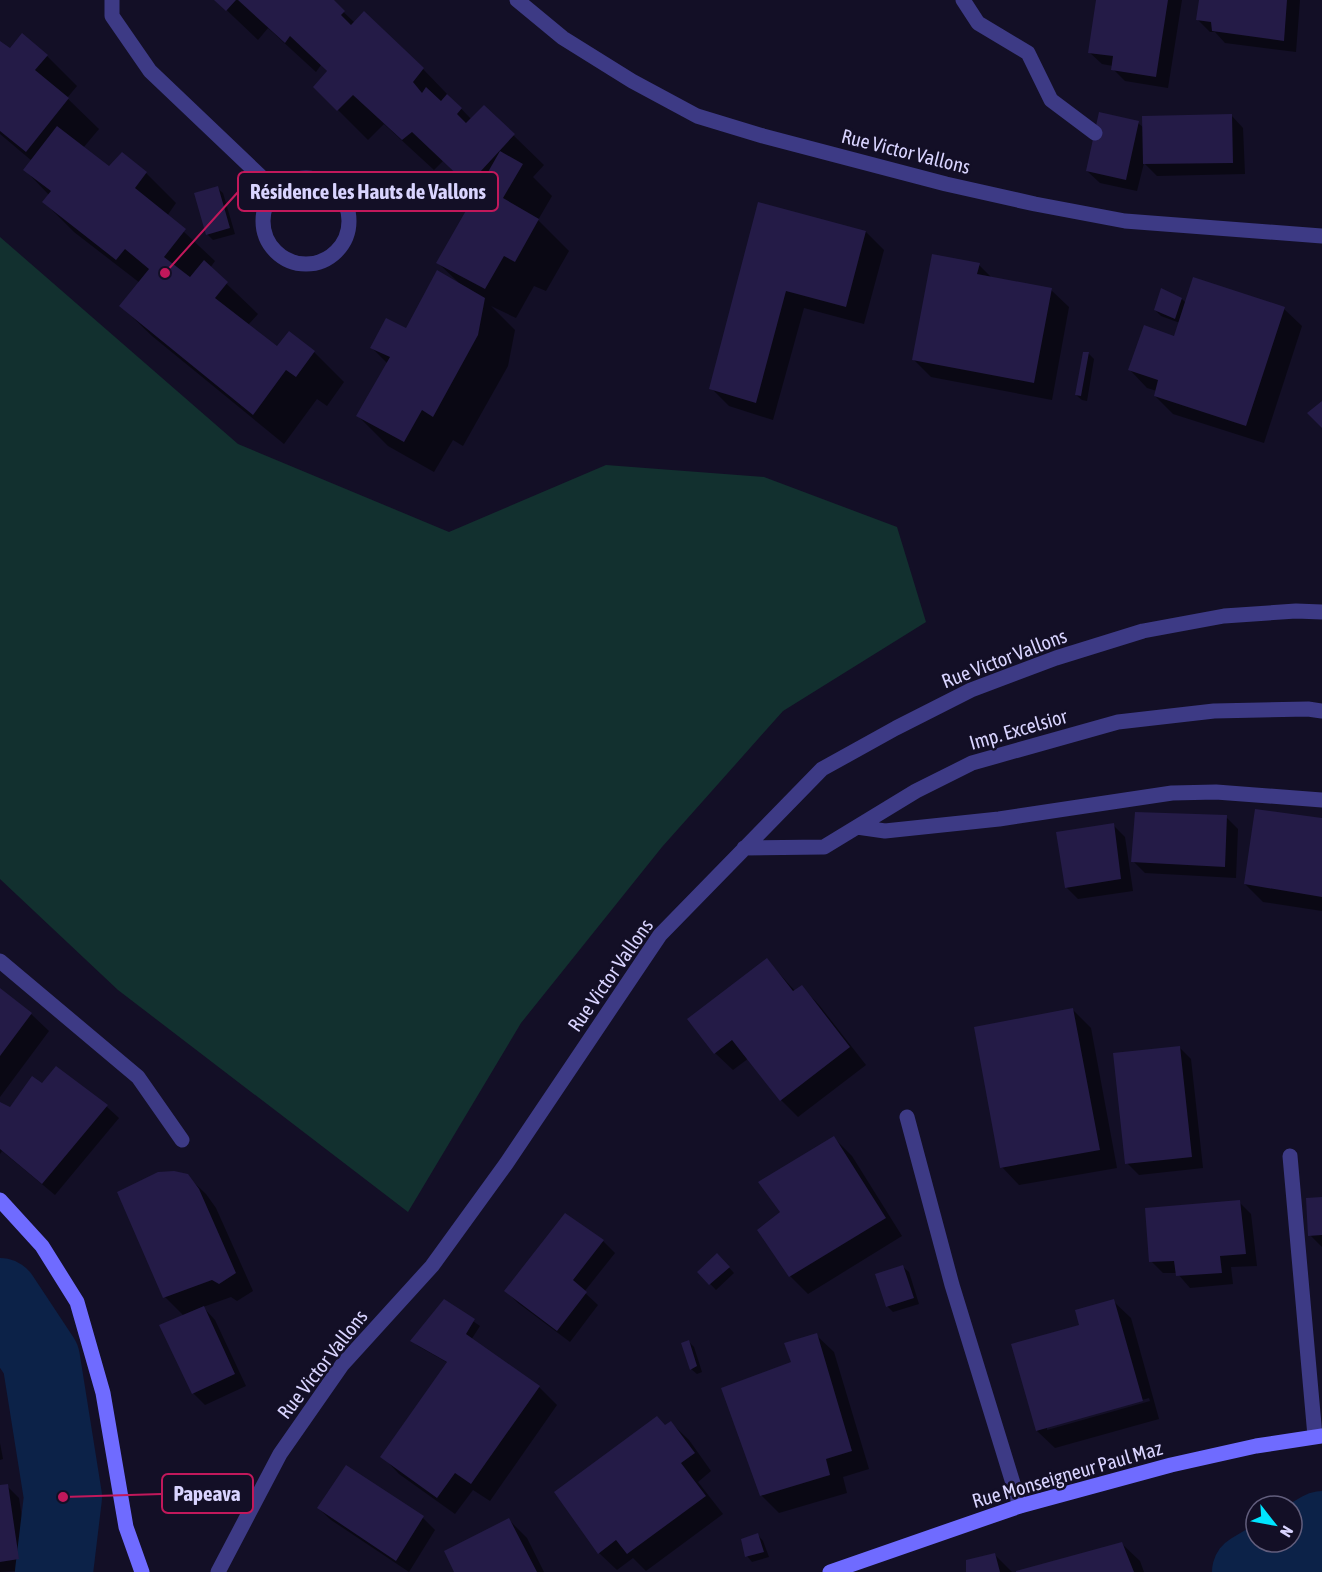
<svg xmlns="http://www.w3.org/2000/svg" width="1322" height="1572" viewBox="0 0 1322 1572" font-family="'Asap Condensed',sans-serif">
  <rect width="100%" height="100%" fill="#130f26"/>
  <!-- green -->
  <path fill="#12302f" d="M0,237L238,444L449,532L606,465L764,477L897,527L926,622L783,711L662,847L521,1023L408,1212L118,990L0,879Z"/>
  <!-- shadow -->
  <path fill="#0007" fill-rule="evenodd" d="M216,0H334L333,2L355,23L423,69L472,120L513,135L544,165L533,177L552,196L538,220L569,251L546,291L534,286L516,318L491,306L515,330L508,366L463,446L453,440L434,472L388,446L358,416L388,364L372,348L406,330L458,282L437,262L477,193L443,161L434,170L384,124L368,140L315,87L328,72L321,65L316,72L268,28L258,40Z
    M1109,0H1182L1168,88L1125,81L1113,69V66L1102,64L1089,52Z
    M1201,0H1300L1296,52L1225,43L1215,32H1210L1198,20Z
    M0,43L10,50L47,56L77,86L67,98L99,129L83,148L110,168L146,173L176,203L167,216L215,261L210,268L258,314L248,325L277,348L314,352L344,382L327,406L317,399L284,444L152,336L121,306L140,283L74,232L44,202L49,195L25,170L32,161L0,134Z
    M1231,115L1243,128L1245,174L1157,176L1144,163L1137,191L1100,183L1087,171L1138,123L1144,128Z
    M217,188L223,193L235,234L213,240L207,234Z
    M759,203L866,232L884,250L864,324L804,308L773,420L729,406L711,388Z
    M979,265L993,279L1051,290L1069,307L1052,400L931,377L913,359Z
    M1182,299L1186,303L1284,309L1302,326L1264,443L1173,414L1155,396L1157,391L1147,388L1130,370L1175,337L1180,323L1161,316L1155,310Z
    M1088,353L1094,359L1087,401L1082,400L1076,395Z
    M1226,817L1238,829L1236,878L1145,873L1133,861Z
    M1322,819V911L1263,902L1245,884Z
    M1113,825L1125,837L1133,891L1078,899L1066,887Z
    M767,960L795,991L802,987L819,1005L866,1065L798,1117L781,1100L749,1058L733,1070L715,1053Z
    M0,990L31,1014L49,1031L0,1097Z
    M1073,1010L1091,1028L1117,1168L1019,1185L1002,1167Z
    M1179,1047L1191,1059L1203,1168L1139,1175L1127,1163Z
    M56,1068L107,1107L119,1118L55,1195L2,1151L0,1154V1103L10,1109L42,1085Z
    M834,1138L852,1156L902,1236L808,1294L790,1276L759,1230L782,1212Z
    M187,1176L206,1194L216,1208L253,1291L237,1301L231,1297L203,1307L215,1320L246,1386L205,1405L193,1393L184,1316L165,1297L119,1192Z
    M1322,1199V1247L1310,1235Z
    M1239,1202L1251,1214L1257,1266L1231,1267L1233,1284L1190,1288L1177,1273H1163L1151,1261Z
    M603,1241L615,1253L584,1292L598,1305L570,1342L518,1303L506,1291Z
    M723,1261L734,1273L716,1290L699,1272Z
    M903,1267L909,1272L919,1304L893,1312L887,1306Z
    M444,1301L480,1326L471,1340L539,1387L557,1405L490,1501L473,1490L455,1514L399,1474L382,1456L448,1363L418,1346L412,1341Z
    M1113,1301L1131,1318L1159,1419L1055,1448L1037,1431ZM1149,1398L1150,1401L1047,1430V1427Z
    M816,1335L834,1352L869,1469L843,1477L847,1493L779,1513L761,1495L793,1363Z
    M689,1342L694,1347L702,1372L697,1374L691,1369Z
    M671,1423L689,1440L711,1471L698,1482L723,1514L646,1571L633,1558L617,1570L599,1553L666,1426Z
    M0,1443L3,1459L0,1460Z
    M7,1486L19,1498L30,1570L0,1572V1487Z
    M318,1508L423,1518L435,1530L409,1572L331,1520Z
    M509,1520L527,1538L544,1572H456Z
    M758,1535L763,1541L769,1557L752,1562L747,1556Z
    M1122,1544L1140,1561L1144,1572H1019Z
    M994,1554L1012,1572H968Z"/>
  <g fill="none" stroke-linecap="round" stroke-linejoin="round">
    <!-- river -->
    <path stroke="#0c2248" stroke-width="78" d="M0,1297L41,1359L63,1497L54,1572
      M1251,1572L1322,1530"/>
  </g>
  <!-- building -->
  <path fill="#241b47" d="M214,0H236L226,11Z
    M238,0H334L345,11L341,15L351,25L364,11L424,68L413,82L422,93L426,87L441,101L447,94L462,108L457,114L466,123L484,105L515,134L468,185L412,132L402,140L353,95L337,111L313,87L327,71L290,36L285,43Z
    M1096,0H1168L1156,77L1111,70L1113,56L1088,53Z
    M1199,0H1287L1284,41L1212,31L1211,22L1196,20Z
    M22,33L48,55L35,70L69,98L26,152L0,131V41L10,48Z
    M1099,112L1139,121L1126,180L1086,171Z
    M1232,114L1233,163L1143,164L1142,116Z
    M57,126L109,166L122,152L147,172L135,188L186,229L164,257L190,277L204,260L228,282L215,298L277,346L289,331L315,351L296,377L286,370L253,415L119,306L149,269L125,249L116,260L42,202L51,191L23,170Z
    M500,151L523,164L503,198L539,219L515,262L504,256L485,289L436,263Z
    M218,186L230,228L206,235L194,193Z
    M758,202L866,231L846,307L786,291L756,403L709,389Z
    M932,254L980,263L977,274L1052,288L1034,383L912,360Z
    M437,270L485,298L478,335L433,417L422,410L404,442L356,416L390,357L370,348L386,318L406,328Z
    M1193,277L1285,307L1246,426L1154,396L1158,380L1128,370L1144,325L1174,336Z
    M1161,288L1182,298L1175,319L1154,310Z
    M1083,352H1089L1081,396L1075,395Z
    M1322,401V428L1307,413Z
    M1255,809L1322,818V897L1244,884Z
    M1135,812L1227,815L1225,867L1131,862Z
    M1114,823L1121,879L1065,888L1056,832Z
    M767,958L793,991L802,985L850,1047L780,1101L732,1040L714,1054L687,1019Z
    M0,988L32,1013L0,1056Z
    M1073,1008L1100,1150L1000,1168L974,1027Z
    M1180,1046L1192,1157L1125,1164L1113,1053Z
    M56,1066L108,1105L42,1184L0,1149V1102L10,1107L32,1076L42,1083Z
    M834,1136L886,1218L789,1277L757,1230L780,1212L758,1182Z
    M174,1171L188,1174L199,1189L236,1273L219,1284L212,1280L163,1298L117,1192L158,1172Z
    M1322,1197V1235L1308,1236L1306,1198Z
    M1240,1200L1246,1254L1220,1256L1222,1273L1176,1276L1174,1261L1149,1262L1145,1208Z
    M565,1213L604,1240L573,1280L587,1292L557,1331L504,1291Z
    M717,1253L730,1267L709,1285L697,1272Z
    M903,1265L914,1298L886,1307L875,1274Z
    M444,1299L475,1319L466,1334L540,1386L471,1484L455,1473L437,1498L380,1457L447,1362L410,1341Z
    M1114,1299L1143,1401L1036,1431L1011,1344L1079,1325L1075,1310Z
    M204,1306L235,1374L192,1394L159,1325Z
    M817,1333L852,1451L826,1459L830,1475L760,1496L721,1388L791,1362L784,1343Z
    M689,1340L697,1366L690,1370L681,1343Z
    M657,1416L665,1425L671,1421L695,1453L681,1463L706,1496L627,1554L616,1540L598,1554L554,1492Z
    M346,1465L424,1516L396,1561L317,1508Z
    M8,1484L19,1559L0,1562V1485Z
    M509,1518L537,1572H454L444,1551Z
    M758,1533L764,1552L745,1557L741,1539Z
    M1122,1542L1134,1572H1016V1571Z
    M995,1553L1000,1572H966V1560Z"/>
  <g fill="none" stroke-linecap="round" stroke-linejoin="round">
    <!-- lane -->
    <path stroke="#3d3a85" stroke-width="15" d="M112,0V16L150,71L276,191"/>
    <!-- street -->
    <path stroke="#3d3a85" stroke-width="15" d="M517,0L563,38L632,81L697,116L763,136L946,184L1035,204L1125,221L1322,236
      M963,0L978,23L1028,53L1051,100L1095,133
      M263 221a43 43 0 1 1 86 0a43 43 0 1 1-86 0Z
      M857,827L885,831L999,819L1172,793L1216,792L1322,800
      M744,848L824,847L916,791L972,763L1118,722L1214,711L1308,709L1322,711
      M0,961L138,1077L182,1140
      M907,1117L952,1285L1020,1506
      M1290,1156L1315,1436
      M218,1572L280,1454L342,1365L432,1266L506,1164L660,935L822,769L896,728L971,690L1056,658L1143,631L1224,616L1296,611L1322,612"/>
    <!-- secondary -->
    <path stroke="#6f6bff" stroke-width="15" d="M0,1200L42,1246L77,1302L103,1393L126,1527L142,1572
      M830,1572L1020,1506L1171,1465L1256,1446L1322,1436"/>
  </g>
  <g text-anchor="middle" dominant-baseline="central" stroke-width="5" stroke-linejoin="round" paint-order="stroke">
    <!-- street labels -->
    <g font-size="20" fill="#d9d4ff" stroke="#130f26">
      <text transform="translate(906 151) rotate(14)">Rue Victor Vallons</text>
      <text transform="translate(1004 658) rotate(-21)">Rue Victor Vallons</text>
      <text transform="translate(1018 729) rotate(-16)">Imp. Excelsior</text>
      <text transform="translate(610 975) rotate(-55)">Rue Victor Vallons</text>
      <text transform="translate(322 1364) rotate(-52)">Rue Victor Vallons</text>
      <text transform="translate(1067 1474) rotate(-16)">Rue Monseigneur Paul Maz</text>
    </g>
  </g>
  <!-- callouts -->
  <path fill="none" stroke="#c2185b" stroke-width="2" d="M165 273L238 192M63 1497L162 1494"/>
  <g fill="#c2185b" stroke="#130f26" stroke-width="2">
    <circle cx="165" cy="273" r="6"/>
    <circle cx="63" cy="1497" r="6"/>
  </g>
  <g fill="#130f26" stroke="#c2185b" stroke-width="2">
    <rect x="238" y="172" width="260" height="39" rx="6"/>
    <rect x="162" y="1474" width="91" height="39" rx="6"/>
  </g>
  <g font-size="21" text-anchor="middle" font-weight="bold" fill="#d9d4ff">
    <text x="368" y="199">Résidence les Hauts de Vallons</text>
    <text x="207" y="1501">Papeava</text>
  </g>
  <!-- north arrow -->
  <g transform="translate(1274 1524) rotate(121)"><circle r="28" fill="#130f26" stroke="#625e7d" stroke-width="1.5"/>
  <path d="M0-4.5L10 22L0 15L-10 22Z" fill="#00e5ff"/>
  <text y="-9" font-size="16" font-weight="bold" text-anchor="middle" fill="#d9d4ff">N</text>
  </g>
</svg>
